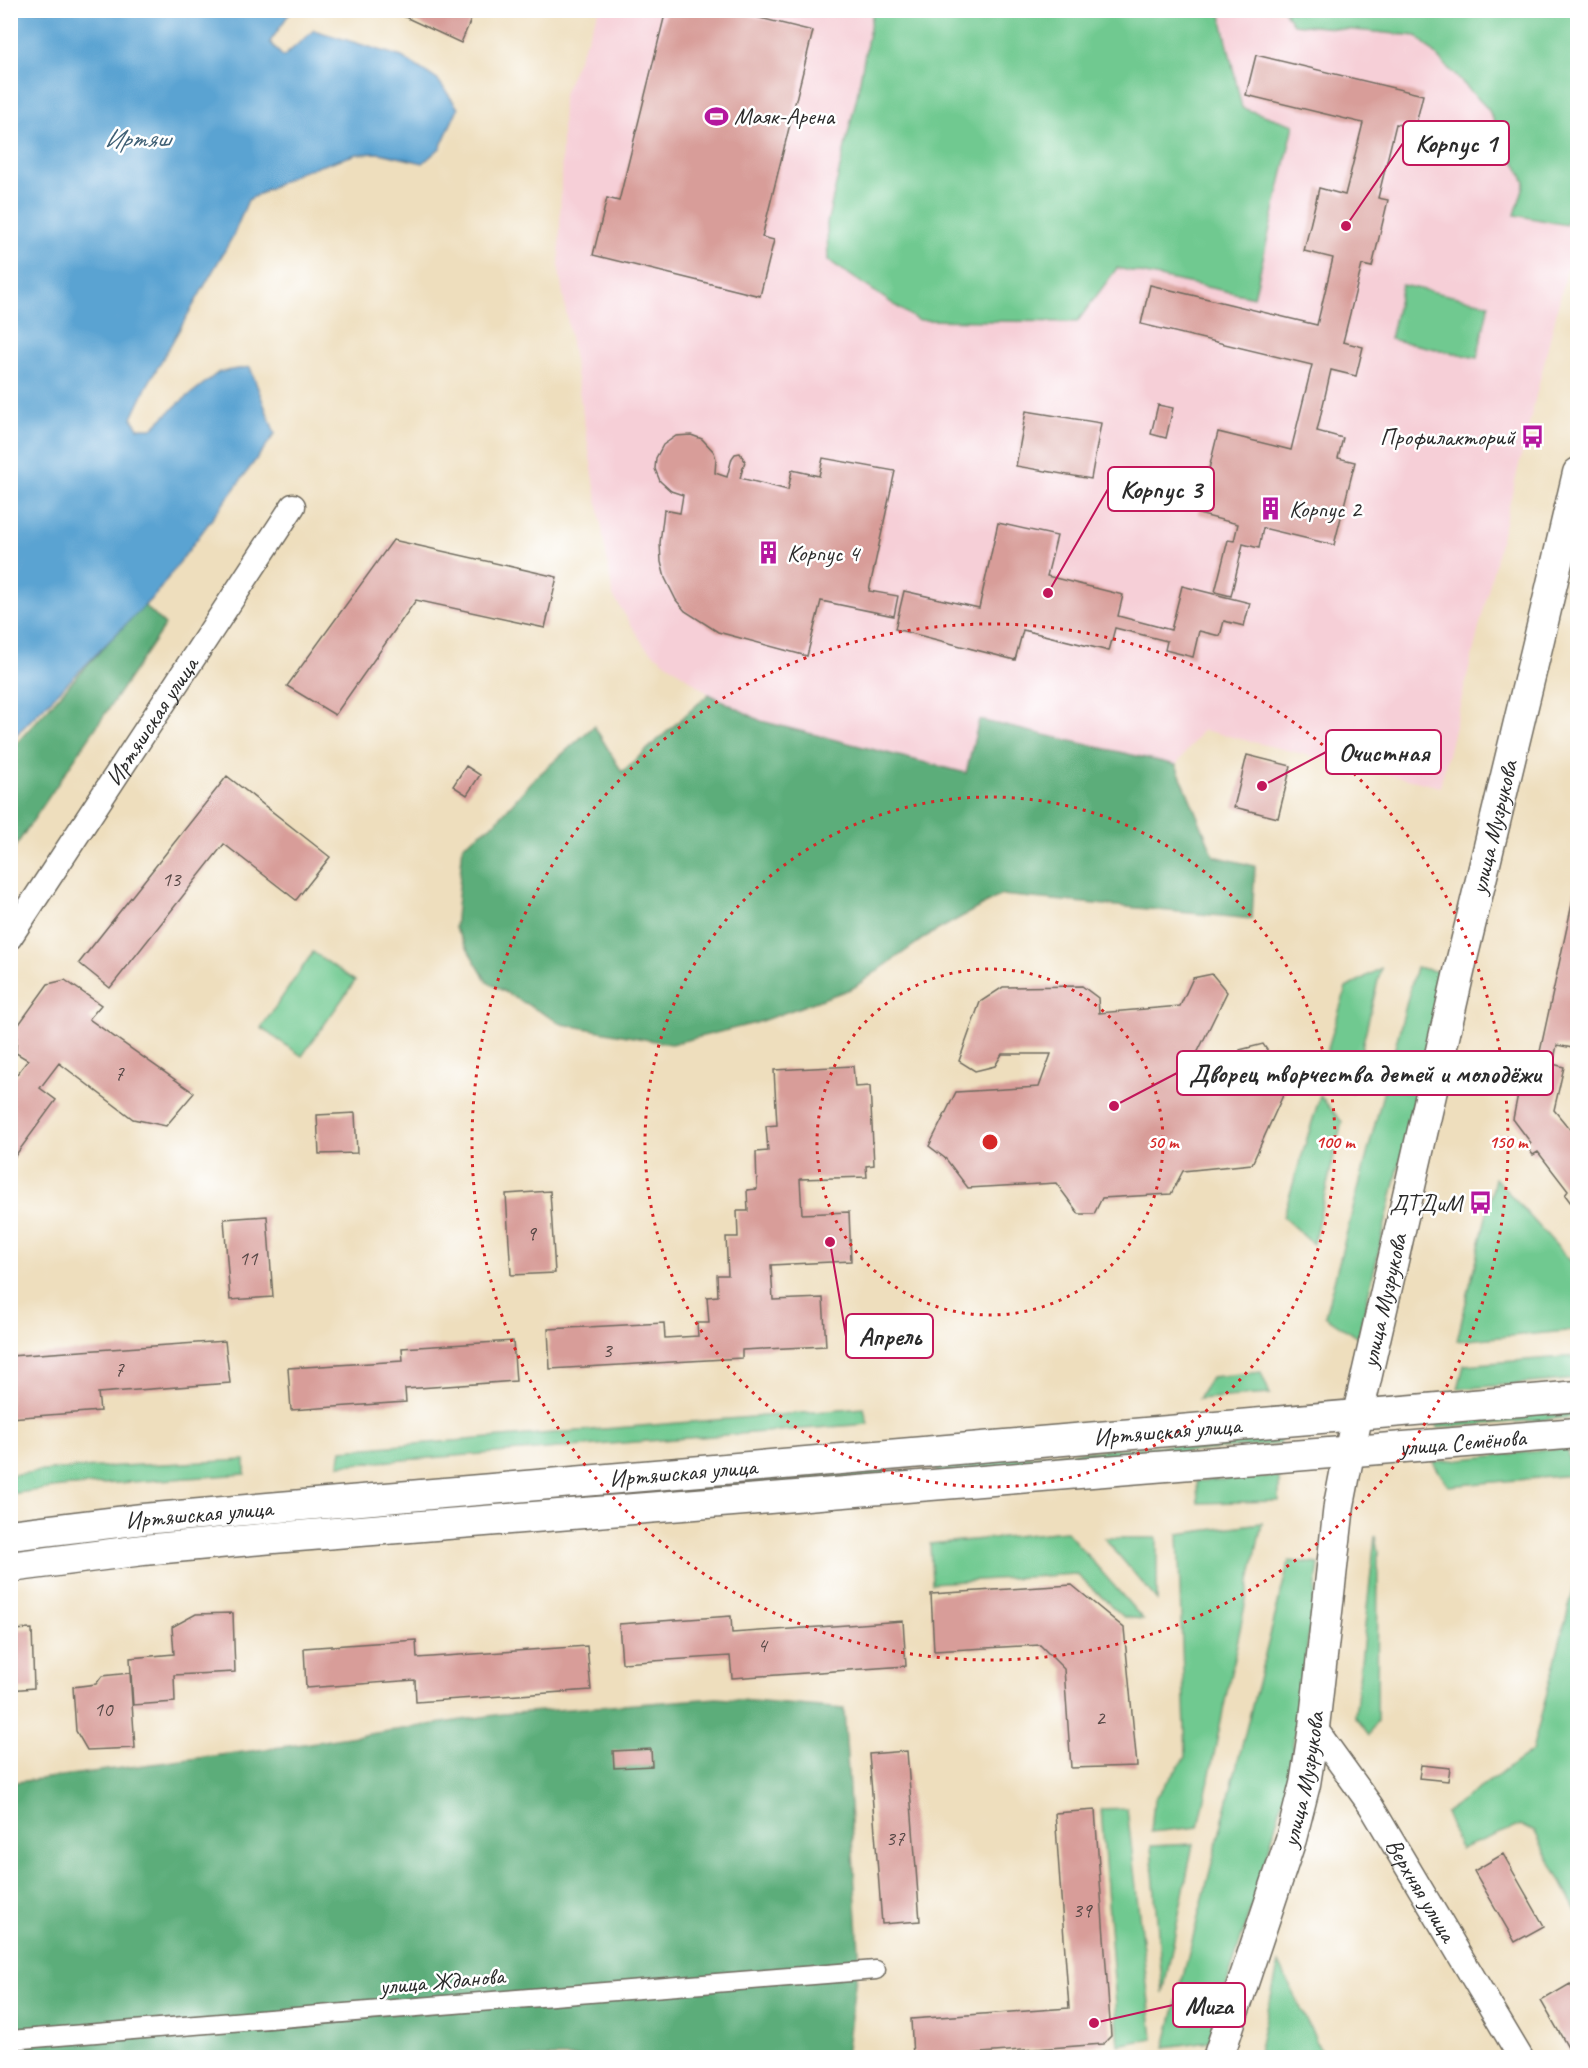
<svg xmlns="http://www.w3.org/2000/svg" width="1588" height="2068" viewBox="0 0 1588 2068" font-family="Caveat,sans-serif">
  <rect width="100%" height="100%" fill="#fff"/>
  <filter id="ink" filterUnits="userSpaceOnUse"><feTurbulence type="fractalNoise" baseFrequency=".0167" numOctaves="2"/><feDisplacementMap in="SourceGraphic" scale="12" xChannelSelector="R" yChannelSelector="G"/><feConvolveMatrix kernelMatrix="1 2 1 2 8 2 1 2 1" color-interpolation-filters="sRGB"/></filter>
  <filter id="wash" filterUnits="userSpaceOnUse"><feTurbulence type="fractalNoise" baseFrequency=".008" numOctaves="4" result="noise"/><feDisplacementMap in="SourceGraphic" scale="24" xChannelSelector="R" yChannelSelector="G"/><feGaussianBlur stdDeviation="1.35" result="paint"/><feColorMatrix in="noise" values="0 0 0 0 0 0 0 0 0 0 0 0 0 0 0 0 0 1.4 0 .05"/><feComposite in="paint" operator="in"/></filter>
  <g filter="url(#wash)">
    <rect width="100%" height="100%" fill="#eedebd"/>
    <!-- built -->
    <path fill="#f6cfd7" d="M599,11H1577V229L1440,787L1203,730L1176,765L979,720L967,773L761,721L709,694L645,647L613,596L559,270L563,94Z"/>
    <!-- green -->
    <path fill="#70c990" stroke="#4e7a5e" stroke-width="1.5" d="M873,11H1220L1242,108L1294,125L1254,297L1117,268L1077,322L917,320L828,260L827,223L857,96Z
      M1284,11H1577L1578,175L1566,225L1515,215L1525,182L1488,109L1417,36L1293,24Z
      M1402,285L1489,304L1477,358L1390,339Z
      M313,952L355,981L302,1056L261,1028Z
      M1416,967L1445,973L1358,1338L1325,1316Z
      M1381,968L1351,1093L1324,1061L1346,988Z
      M1320,1096L1342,1122L1313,1244L1283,1217Z
      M1495,1178L1577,1268V1330L1457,1341Z
      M1577,1356V1379L1458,1389L1464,1365Z
      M1261,1372L1270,1394L1198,1399L1211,1377Z
      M864,1408L868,1424L339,1465L342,1450Z
      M1577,1408V1417L1437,1428L1434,1419Z
      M1279,1436L1280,1444L938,1473L932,1464Z
      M1566,1448L1573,1475L1448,1486L1433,1462Z
      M245,1460V1474L60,1487L11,1494V1475L60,1469Z
      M884,1466L887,1478L307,1524L309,1514Z
      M1279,1476V1501L1198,1503L1197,1481Z
      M1262,1523L1199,1827L1151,1832L1154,1799L1186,1757L1178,1534Z
      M1066,1531L1143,1619L1124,1617L1076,1574L932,1583L930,1544Z
      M1375,1536L1378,1553L1377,1721L1369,1735L1355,1716Z
      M1104,1538H1157V1600Z
      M1289,1561L1319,1564L1288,1779L1268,1853L1209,2041L1165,2047Z
      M1577,1576V1913L1535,1832L1521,1825L1460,1849L1445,1813L1532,1751Z
      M1127,1808L1153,2038L1119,2045L1101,1809Z
      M1193,1844L1163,1994L1151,1846Z
      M1279,1963L1324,2057H1257Z"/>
    <!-- forest -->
    <path fill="#5cad7a" stroke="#446c52" stroke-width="1.5" d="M143,604L165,625L11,853V749Z
      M709,694L761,721L966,773L979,720L1176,765L1214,856L1255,866L1252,919L1001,895L927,936L853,988L756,1023L671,1044L562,1024L487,982L455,928L463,845L496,822L532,781L594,726L622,772Z
      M717,1698L844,1709L859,1951L846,2057H11L10,1783L296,1745L502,1714Z"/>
    <!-- water -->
    <path fill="#5aa3d2" stroke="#42677e" stroke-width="1.5" d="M11,10L291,11L270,42L283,57L314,30L402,57L438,80L458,108L440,148L423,163L380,153L357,154L298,173L248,200L233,236L147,386L132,418L138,428H152L179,403L219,372L250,367L275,434L156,594L11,740Z"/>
    <g id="blocks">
      <!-- building -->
      <path fill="#d89d99" d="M390,10H475L461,43Z
        M666,10H727L813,31L762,237L774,240L760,296L593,255L607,198L619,201Z
        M1256,55L1423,95L1415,128L1396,124L1378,198L1388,200L1372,267L1362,265L1343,342L1363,347L1356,376L1331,370L1317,431L1343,438L1338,458L1355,462L1334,545L1263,528L1259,548L1243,544L1231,596L1215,592L1228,540L1234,541L1238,524L1198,514L1218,432L1291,450L1312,365L1141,324L1150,285L1317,325L1333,258L1304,251L1319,188L1345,195L1363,123L1246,95Z
        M1158,405L1173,408L1166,438L1151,434Z
        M1026,411L1101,423L1091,479L1016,466Z
        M691,435L702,439L714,452L716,459L715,473L727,477L732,458L735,454L740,453L745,461L740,478L788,490L792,470L819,476L823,458L895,471L869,591L898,596L894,616L821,601L807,656L718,632L685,611L676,600L665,578L661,562L660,543L664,510L680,513L683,495L671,491L660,481L655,469L656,458L663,445L676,436Z
        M998,523L1057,536L1047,576L1123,595L1118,616L1171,630L1182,586L1250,603L1244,626L1224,621L1220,636L1199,631L1193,657L1165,650L1167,641L1115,628L1109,651L1023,630L1015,660L895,629L904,591L979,608Z
        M393,540L557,577L545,628L416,600L335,715L287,686Z
        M1247,755L1291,766L1278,818L1234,807Z
        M466,766L480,775L467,795L453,786Z
        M227,776L330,857L296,900L224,844L110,988L79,963Z
        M1577,881L1578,1049L1557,1045L1553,1064L1564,1067L1554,1110L1578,1139V1202L1576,1200L1571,1203L1565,1195L1568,1191L1538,1152L1533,1155L1527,1147L1531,1143L1513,1119L1518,1094L1513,1092L1515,1083H1521L1526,1058L1538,1061Z
        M1212,974L1227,992L1187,1074H1231L1240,1050L1263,1044L1289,1082L1252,1164L1183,1171L1171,1194L1102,1198L1094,1214H1079L1056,1183L968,1188L946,1159L929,1146L956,1092L1039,1087L1051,1054H1002L995,1066L975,1071L959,1061L980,1002L1003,987L1082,986L1098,998L1099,1013L1180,1006L1193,978Z
        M65,980L101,1005L89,1019L194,1093L166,1126L133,1119L59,1063L40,1088L56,1100L10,1163V1083L28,1060L16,1053L17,1027L48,984Z
        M853,1066L855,1087L870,1086L874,1165L866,1166L867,1177L800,1179L802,1214L849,1212L851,1261L771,1265L773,1300L823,1298L826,1346L742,1350V1358L550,1369L548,1329L664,1323L665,1338L698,1336L697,1323H709L707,1297L718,1296L717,1275H728L726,1237H738L737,1211H748L747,1190L757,1189L756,1152L768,1151L766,1126L777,1125L774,1070Z
        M355,1113L357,1153L319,1154L317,1115Z
        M550,1191L555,1273L511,1275L506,1194Z
        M267,1216L273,1297L230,1300L224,1219Z
        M225,1341L230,1383L98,1393L100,1411L10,1418V1356Z
        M513,1341L516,1381L405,1389L406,1402L291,1410L288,1368L403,1361L402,1348Z
        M1072,1585L1124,1628L1137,1766L1071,1768L1064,1669L1040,1645L934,1651L931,1594Z
        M233,1613L235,1672L174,1675L175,1702L133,1705L130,1658L174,1654L172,1627L196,1614Z
        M731,1616L732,1633L903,1621L906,1666L732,1678L730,1656L622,1663L619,1624Z
        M32,1629L34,1688L10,1690V1630Z
        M416,1640L417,1658L587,1646L591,1690L416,1702L415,1680L306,1688L304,1648Z
        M130,1673L135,1748L87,1750L76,1731L73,1687L96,1684L102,1676Z
        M651,1749L652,1766L614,1768L613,1751Z
        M907,1751L920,1921L882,1924L869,1754Z
        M1421,1765L1450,1768L1448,1781L1419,1778Z
        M1095,1810L1111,2036L1103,2044L913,2058L911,2019L1069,2008L1055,1813Z
        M1503,1854L1544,1926L1515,1942L1474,1871Z
        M1570,1984L1578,1997V2058H1574L1541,2001Z"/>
    </g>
  </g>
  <g filter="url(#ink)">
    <use href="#blocks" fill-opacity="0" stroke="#6f6a5e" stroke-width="1.5"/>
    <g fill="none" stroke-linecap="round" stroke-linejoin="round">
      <defs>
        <path id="pedestrian" d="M10,2040L876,1970"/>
        <g id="minor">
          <path id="s1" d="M10,937L293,506"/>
          <path id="s2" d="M1314,1727L1371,1806L1521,2058"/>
        </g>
        <g id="tertiary">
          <path id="s3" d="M10,1535L143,1519L268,1508L1578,1396"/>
          <path id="s4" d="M10,1567L143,1550L273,1538L1578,1433"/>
          <path id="s5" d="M1218,2058L1291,1839L1305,1784L1314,1727L1339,1505L1349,1453L1461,963L1539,639L1578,473"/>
        </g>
      </defs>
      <!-- pedestrian casing -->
      <use href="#pedestrian" stroke="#6f6a5e" stroke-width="21"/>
      <!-- minor casing -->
      <use href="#minor" stroke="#6f6a5e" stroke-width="27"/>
      <!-- tertiary casing -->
      <use href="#tertiary" stroke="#6f6a5e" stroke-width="33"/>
      <!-- pedestrian -->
      <use href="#pedestrian" stroke="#fff" stroke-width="18"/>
      <!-- minor -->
      <use href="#minor" stroke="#fff" stroke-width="24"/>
      <!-- tertiary -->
      <use href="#tertiary" stroke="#fff" stroke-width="30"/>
    </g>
  </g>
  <!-- distance rings -->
  <g fill="none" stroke="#d62828" stroke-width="3" stroke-dasharray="3 6">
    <circle cx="990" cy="1142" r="173"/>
    <circle cx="990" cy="1142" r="345"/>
    <circle cx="990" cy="1142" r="518"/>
  </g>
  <!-- icons -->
  <defs>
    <symbol id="stadium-bare" viewBox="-9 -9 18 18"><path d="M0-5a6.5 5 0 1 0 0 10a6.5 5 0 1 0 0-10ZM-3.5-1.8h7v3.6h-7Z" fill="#b5179e" stroke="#fff" stroke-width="2.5" paint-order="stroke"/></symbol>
    <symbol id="bus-bare" viewBox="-9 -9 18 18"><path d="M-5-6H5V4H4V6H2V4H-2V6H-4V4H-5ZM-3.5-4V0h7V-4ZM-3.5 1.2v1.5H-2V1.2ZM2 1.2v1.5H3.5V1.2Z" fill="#b5179e" stroke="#fff" stroke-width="2.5" paint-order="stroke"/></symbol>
    <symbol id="building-bare" viewBox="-9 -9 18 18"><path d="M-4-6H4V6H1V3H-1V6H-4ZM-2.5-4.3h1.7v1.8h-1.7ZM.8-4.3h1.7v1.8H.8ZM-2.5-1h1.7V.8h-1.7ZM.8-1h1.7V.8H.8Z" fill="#b5179e" stroke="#fff" stroke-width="2.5" paint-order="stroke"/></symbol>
  </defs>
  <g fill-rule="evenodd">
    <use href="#stadium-bare" x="700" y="100" width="33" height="33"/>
    <use href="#bus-bare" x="1516" y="420" width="33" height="33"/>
    <use href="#building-bare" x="1254" y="492" width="33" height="33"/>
    <use href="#building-bare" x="752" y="536" width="33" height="33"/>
    <use href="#bus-bare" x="1464" y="1186" width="33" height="33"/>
  </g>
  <g text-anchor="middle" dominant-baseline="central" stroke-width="5" stroke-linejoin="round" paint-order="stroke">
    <!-- number labels -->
    <g font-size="21" fill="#564846">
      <text x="171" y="879">13</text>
      <text x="119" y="1073">7</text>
      <text x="531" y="1233">9</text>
      <text x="248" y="1258">11</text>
      <text x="607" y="1350">3</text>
      <text x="119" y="1369">7</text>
      <text x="762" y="1645">4</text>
      <text x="103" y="1709">10</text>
      <text x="1100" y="1718">2</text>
      <text x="895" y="1838">37</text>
      <text x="1082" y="1910">39</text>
    </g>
    <!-- poi labels -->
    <g font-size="24" fill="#2b2b2b" stroke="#fff" text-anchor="start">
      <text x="734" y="116">Маяк-Арена</text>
      <text x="1515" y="437" text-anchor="end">Профилакторий</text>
      <text x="1289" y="509">Корпус 2</text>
      <text x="787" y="553">Корпус 4</text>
      <text x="1462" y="1203" text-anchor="end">ДТДиМ</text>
    </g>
    <!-- street labels -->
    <g font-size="24" fill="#2b2b2b" stroke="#fff">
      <text stroke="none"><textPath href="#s1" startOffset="258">Иртяшская улица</textPath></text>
      <text stroke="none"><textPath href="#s5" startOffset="1264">улица Музрукова</textPath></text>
      <text stroke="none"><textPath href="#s5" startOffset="778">улица Музрукова</textPath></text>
      <text stroke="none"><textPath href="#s3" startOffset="1162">Иртяшская улица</textPath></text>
      <text stroke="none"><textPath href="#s4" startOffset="1458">улица Семёнова</textPath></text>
      <text stroke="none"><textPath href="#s3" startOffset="676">Иртяшская улица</textPath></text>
      <text stroke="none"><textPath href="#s3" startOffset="190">Иртяшская улица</textPath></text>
      <text stroke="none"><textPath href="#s5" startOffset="292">улица Музрукова</textPath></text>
      <text stroke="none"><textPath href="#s2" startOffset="195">Верхняя улица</textPath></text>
      <text transform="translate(442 1981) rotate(-5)">улица Жданова</text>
    </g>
    <!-- water labels -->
    <g font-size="26" font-style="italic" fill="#406176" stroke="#fff">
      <text x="137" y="138">Иртяш</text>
    </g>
  </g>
  <circle cx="990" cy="1142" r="9" fill="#d62828" stroke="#fff" stroke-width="3"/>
  <g font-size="18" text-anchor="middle" font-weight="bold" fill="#d62828" stroke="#fff" stroke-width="5" stroke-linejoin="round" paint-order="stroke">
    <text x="1163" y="1148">50 m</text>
    <text x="1335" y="1148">100 m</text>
    <text x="1508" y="1148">150 m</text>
  </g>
  <!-- callouts -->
  <path fill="none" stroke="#c2185b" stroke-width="2" d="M1346 226L1403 143M1048 593L1108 489M1262 786L1326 752M1114 1106L1177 1073M830 1242L846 1336M1094 2023L1173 2005"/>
  <g fill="#c2185b" stroke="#fff" stroke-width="2">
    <circle cx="1346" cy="226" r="6"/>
    <circle cx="1048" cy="593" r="6"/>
    <circle cx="1262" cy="786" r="6"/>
    <circle cx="1114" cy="1106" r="6"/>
    <circle cx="830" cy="1242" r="6"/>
    <circle cx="1094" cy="2023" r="6"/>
  </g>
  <g fill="#fff" stroke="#c2185b" stroke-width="2">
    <rect x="1403" y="121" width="106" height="44" rx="6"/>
    <rect x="1108" y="467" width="106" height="44" rx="6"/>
    <rect x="1326" y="730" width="115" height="44" rx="6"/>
    <rect x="1177" y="1051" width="376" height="44" rx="6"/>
    <rect x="846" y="1314" width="87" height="44" rx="6"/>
    <rect x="1173" y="1983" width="72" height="44" rx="6"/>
  </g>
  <g font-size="26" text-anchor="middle" font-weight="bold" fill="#2b2b2b">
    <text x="1456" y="152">Корпус 1</text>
    <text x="1161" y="498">Корпус 3</text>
    <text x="1384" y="761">Очистная</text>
    <text x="1365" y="1082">Дворец творчества детей и молодёжи</text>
    <text x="890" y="1345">Апрель</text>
    <text x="1209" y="2014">Muza</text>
  </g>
  <!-- margin -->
  <rect width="1588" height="2068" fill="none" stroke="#fff" stroke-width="36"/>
</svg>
